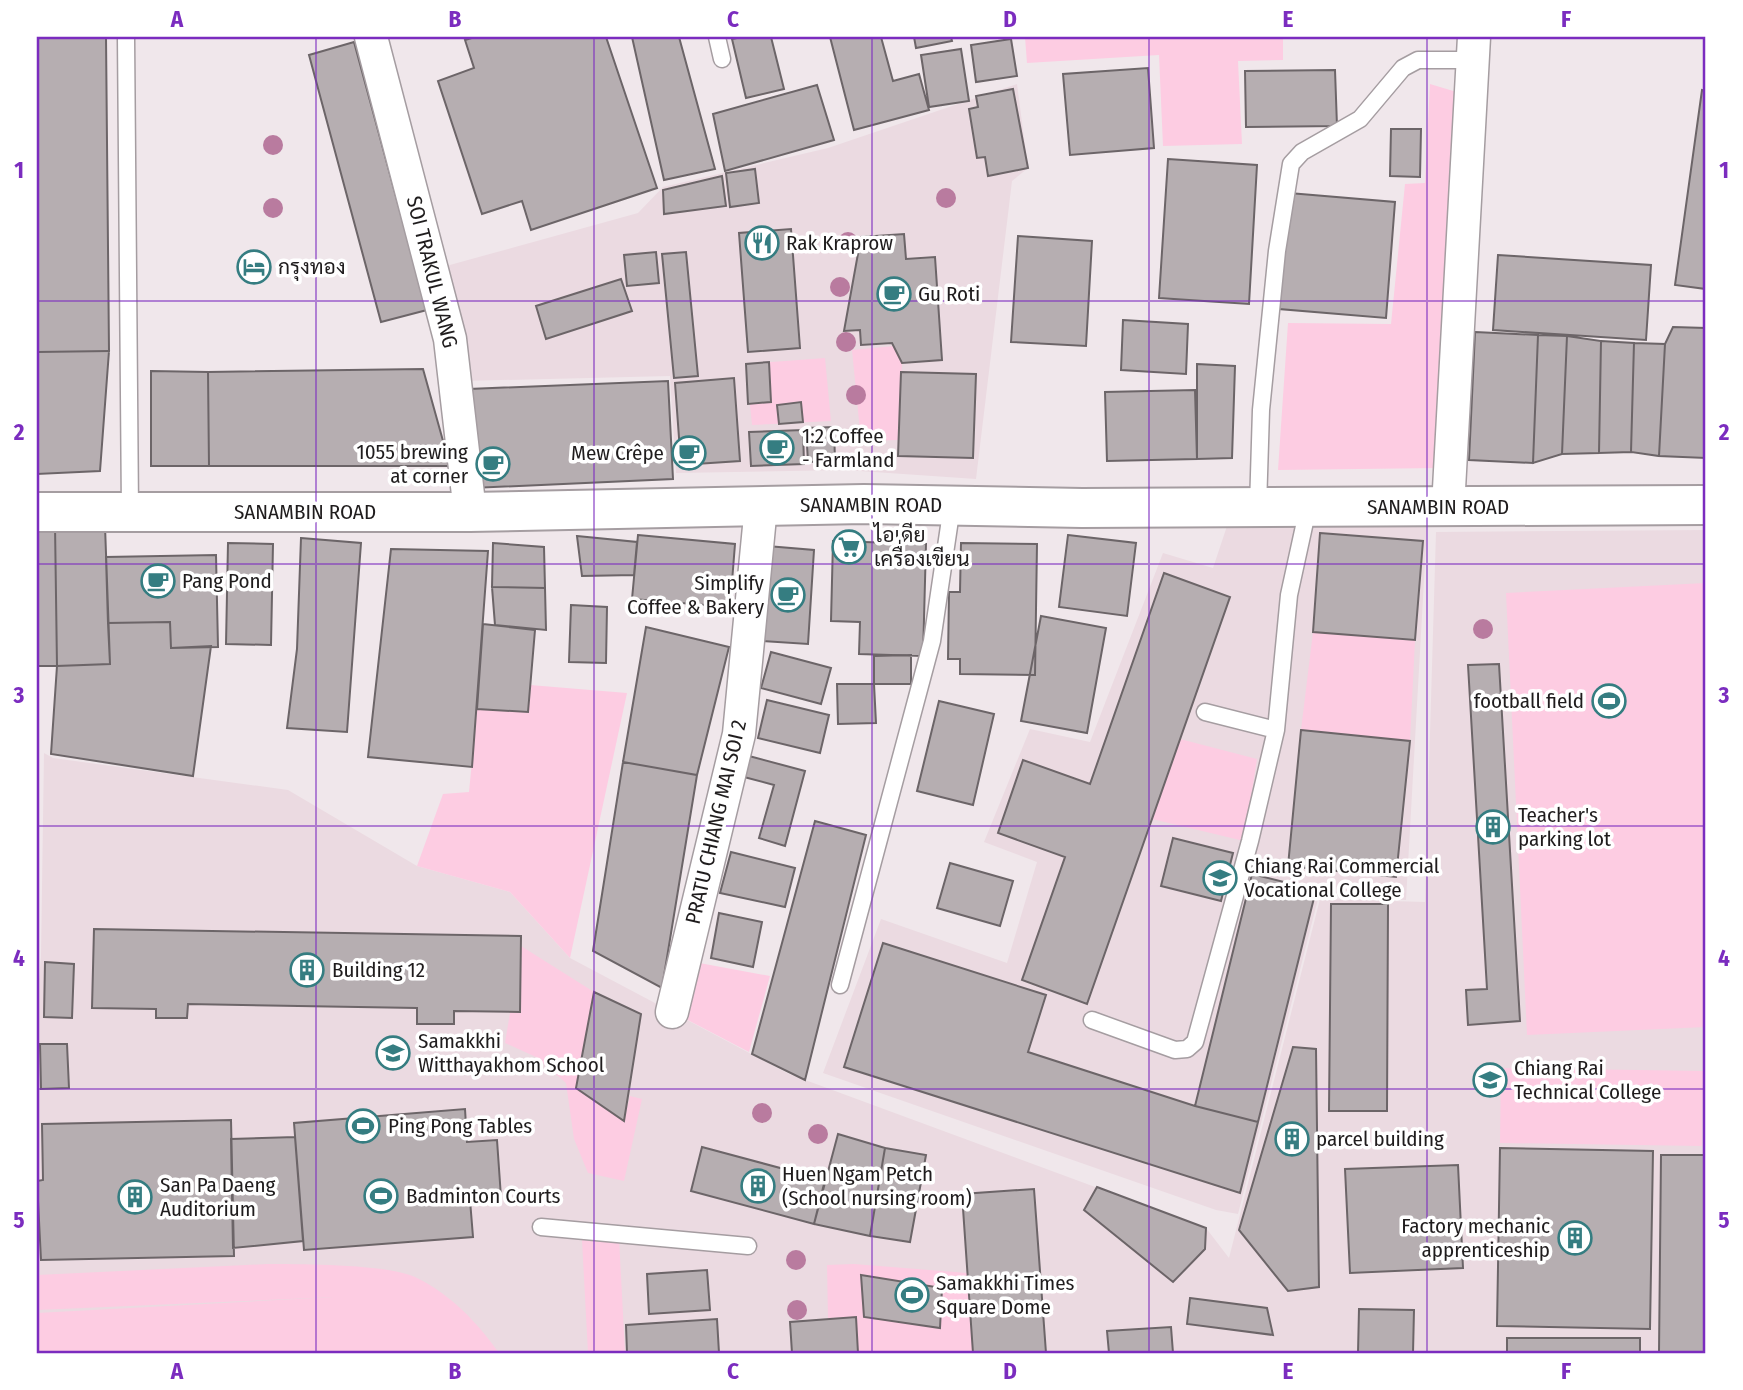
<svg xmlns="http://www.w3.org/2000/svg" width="1743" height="1390" viewBox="0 0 1743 1390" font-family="'Fira Sans Condensed',Sarabun,sans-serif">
  <rect width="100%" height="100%" fill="#f0e7eb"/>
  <!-- built -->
  <path fill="#ebdae1" d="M1017,84L1028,168L1012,181L976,479L845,470L676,473L670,376L461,381L439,268L638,213L663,187L828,148Z
    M1230,517L1427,527L1406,900L1319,895L1238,1214L1216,1210L823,1073L881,919L1007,963L1037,862L984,842L1030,729L1090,742L1163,553L1213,568Z
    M1706,530V1353H37V1003L41,956L44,753L53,758L288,790L417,866L510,892L570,958L789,1074L1206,1228L1229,1258L1320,899L1425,902L1436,532Z"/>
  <!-- green -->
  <path fill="#fdcce2" d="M1025,37H1283V60L1238,61L1242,144L1163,146L1159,55L1027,63Z
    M1430,84L1460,93L1439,468L1278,470L1288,323L1391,324L1405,184L1425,183Z
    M894,346L902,363L899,440L861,441L852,350Z
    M825,358L831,421L752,425L746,364Z
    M1706,583V1027L1527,1035L1506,593Z
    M1313,632L1415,640L1410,741L1301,730Z
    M530,685L627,693L570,958L510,892L417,866L443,794L469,792L477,709L528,712Z
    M1180,739L1257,759L1244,841L1152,819Z
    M521,946L594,992L576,1088L624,1121L630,1096L642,1099L624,1181L588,1173L574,1139L566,1083L536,1057L505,1043Z
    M694,962L770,976L749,1052L680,1016Z
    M1501,1068L1703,1071L1702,1146L1500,1143Z
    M619,1238L625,1353H588L582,1240Z
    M268,1264C301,1264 390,1264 417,1278C451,1295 477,1322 499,1353H37V1313L334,1297L37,1310V1275Z
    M854,1264L967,1273L973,1353H858L855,1317L828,1318L827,1265Z"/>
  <!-- building -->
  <path fill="#b6aeb1" stroke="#6c6568" stroke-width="2" d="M37,37H106L109,351L37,352Z
    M475,37H606L657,188L531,230L522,201L482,214L438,81L474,68L465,40Z
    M632,37H679L715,169L664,180Z
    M742,37H771L784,89L746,98L732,39Z
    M830,37H881L893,81L919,74L929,110L854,130Z
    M914,37H951L952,41L916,48Z
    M1011,39L1017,76L976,82L971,45Z
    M354,42L427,310L381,322L309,55Z
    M961,49L969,101L929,107L921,55Z
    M1148,68L1154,148L1070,155L1063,74Z
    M1335,70L1337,126L1246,127L1245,71Z
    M817,85L834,140L725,171L713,114Z
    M1013,89L1028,168L988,176L985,157L977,158L969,109L978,107L976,96Z
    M1702,90L1706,91V289L1675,285Z
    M1391,129H1421L1420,177L1390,176Z
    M1168,159L1257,165L1249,304L1159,298Z
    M755,169L759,203L730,207L726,173Z
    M722,176L726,206L664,214L663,190Z
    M1289,193L1395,202L1386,318L1279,309Z
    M791,229L800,348L748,352L739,233Z
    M904,234L906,259L935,257L942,360L902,363L892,343L861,345L860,330L844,331L861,237Z
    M1018,236L1092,241L1086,346L1011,342Z
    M656,252L659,283L627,286L624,255Z
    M686,252L698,376L674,378L662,254Z
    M1498,255L1651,265L1646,340L1493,330Z
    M621,279L632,311L546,339L536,306Z
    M1123,320L1188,324L1186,374L1121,370Z
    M1673,327L1706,328V458L1659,456L1665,344Z
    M1475,332L1538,335L1533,463L1469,460Z
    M1538,335L1567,336L1562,454L1533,463Z
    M1567,336L1601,341L1599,453L1562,454Z
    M1601,341L1634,343L1631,452L1599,453Z
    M1634,343L1665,344L1659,456L1631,452Z
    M109,351L100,471L37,474V352Z
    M769,362L771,402L748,404L746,364Z
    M1197,364L1235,366L1232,458L1197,459Z
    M423,369L450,466H209L208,372Z
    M151,371L208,372L209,466H151Z
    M901,372L976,374L973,458L898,456Z
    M734,378L740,461L681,465L675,383Z
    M668,381L673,479L472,488L469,389Z
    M1195,390L1197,459L1107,461L1105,392Z
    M801,402L803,422L779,424L777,405Z
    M834,427L835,461L808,462L806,428Z
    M803,430L804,464L751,466L749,432Z
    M55,525L57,666H37V527Z
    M55,525L105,526L110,664L57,666Z
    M1320,533L1423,541L1415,640L1313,632Z
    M638,535L735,544L730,607L632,599Z
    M1068,535L1136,543L1127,616L1059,607Z
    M577,536L637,542L634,575L582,576Z
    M301,538L361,543L347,732L287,728L297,649Z
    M833,541L926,544L923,656L859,654L860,622L831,621Z
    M228,543L273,544L271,645L226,644Z
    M493,543L544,547L545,588L492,587Z
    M961,543L1037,544L1035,675L960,674V659H948L949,592H960Z
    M767,546L814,550L808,644L761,641Z
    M391,549L488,551L472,767L368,757Z
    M216,555L218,647L171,648L170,622L108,623L106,557Z
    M1164,573L1230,597L1087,1004L1022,980L1065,857L998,833L1023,760L1090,784Z
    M492,587L545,588L546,630L495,625Z
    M571,605L607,607L606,663L569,662Z
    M1041,616L1106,628L1087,733L1021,721Z
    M170,622L171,648L211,646L193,776L51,754L57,666L110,664L108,623Z
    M483,624L535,630L528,712L477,709Z
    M646,627L729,647L697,775L623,762Z
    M771,652L831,668L821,704L761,688Z
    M911,655V684H874V656Z
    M1499,664L1520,1021L1468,1025L1466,990L1487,989L1468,665Z
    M837,684H874L876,723L838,724Z
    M767,700L829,715L820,753L758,738Z
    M939,701L994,714L973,805L917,791Z
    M1301,730L1410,741L1396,877L1288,866Z
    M749,756L805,771L785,846L759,838L774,785L744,777Z
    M623,762L697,775L662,988L593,951Z
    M815,821L866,835L805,1080L752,1054Z
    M1173,838L1233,853L1221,901L1161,886Z
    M731,852L795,868L785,907L720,893Z
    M950,863L1013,881L1000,926L937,908Z
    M1252,874L1316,890L1258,1122L1195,1106Z
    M1331,904H1388L1387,1111H1329Z
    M719,913L762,922L753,967L711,958Z
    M94,929L521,936L520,1012L454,1011V1024H417V1008L188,1004L187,1018H156V1009L92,1008Z
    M883,943L1046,995L1028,1052L1195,1106L1258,1122L1240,1193L844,1067Z
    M45,962L74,964L72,1018L44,1017Z
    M594,992L641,1014L624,1121L576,1088Z
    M40,1044H67L69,1088L41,1089Z
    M1293,1047L1316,1049L1319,1287L1288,1291L1239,1230Z
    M465,1109L467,1142L497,1140L501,1197L470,1200L473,1237L304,1250L294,1123Z
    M231,1120L234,1256L41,1260L37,1181L43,1180L42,1124Z
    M838,1134L885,1148L870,1236L814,1224Z
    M295,1137L303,1241L233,1248L231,1139Z
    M702,1147L825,1180L814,1224L691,1191Z
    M885,1148L926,1155L910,1242L870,1236Z
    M1500,1148L1653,1151L1650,1329L1497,1326Z
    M1661,1155H1706V1353H1659Z
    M1458,1165L1463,1268L1350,1273L1345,1169Z
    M1097,1187L1206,1228L1205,1249L1173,1282L1084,1210Z
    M1034,1189L1046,1353H973L962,1194Z
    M707,1270L710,1310L649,1314L647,1274Z
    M861,1275L942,1288L940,1328L864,1317Z
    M1190,1298L1267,1308L1273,1335L1187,1324Z
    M1359,1309L1414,1310L1413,1353H1358Z
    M856,1317L858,1353H792L790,1322Z
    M717,1319L719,1353H627L626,1325Z
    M1171,1327L1173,1353H1109L1107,1331Z
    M1507,1338H1640V1353H1507Z"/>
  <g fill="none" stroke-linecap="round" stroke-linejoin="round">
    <defs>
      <path id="lane" d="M126,37L130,512
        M717,37L722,59
        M1258,507L1261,410L1277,251L1291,164L1302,152L1360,119L1403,68L1418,60H1473
        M1205,712L1276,730
        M840,985L932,641L952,506
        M1092,1020L1175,1050L1187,1049L1195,1042L1250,841L1276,730L1289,595L1308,508
        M541,1227L748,1246"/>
      <path id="street" d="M371,37L450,339L470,512
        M1448,507L1474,37
        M672,1012L739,734L761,506"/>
      <path id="secondary" d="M37,512H470L864,504L1082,508L1706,505"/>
    </defs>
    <!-- lane casing -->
    <use href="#lane" stroke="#a59da1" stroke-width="19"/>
    <!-- street casing -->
    <use href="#street" stroke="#a59da1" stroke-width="35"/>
    <!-- secondary casing -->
    <use href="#secondary" stroke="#a59da1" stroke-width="42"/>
    <!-- lane -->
    <use href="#lane" stroke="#fff" stroke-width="16"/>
    <!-- street -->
    <use href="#street" stroke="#fff" stroke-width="32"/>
    <!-- secondary -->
    <use href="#secondary" stroke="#fff" stroke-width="38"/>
  </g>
  <!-- trees -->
  <g fill="#b97b9f">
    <circle cx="273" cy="145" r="10"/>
    <circle cx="946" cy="198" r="10"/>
    <circle cx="273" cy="208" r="10"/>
    <circle cx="848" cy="242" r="10"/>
    <circle cx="840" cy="287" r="10"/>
    <circle cx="846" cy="342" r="10"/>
    <circle cx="856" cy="395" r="10"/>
    <circle cx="1483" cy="629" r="10"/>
    <circle cx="762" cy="1113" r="10"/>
    <circle cx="818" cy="1134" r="10"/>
    <circle cx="796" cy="1260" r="10"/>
    <circle cx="797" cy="1310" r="10"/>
  </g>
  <!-- grid -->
  <path fill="none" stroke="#7b2cbf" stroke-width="2" stroke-opacity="0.55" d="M316,37V1353M594,37V1353M872,37V1353M1149,37V1353M1427,37V1353M37,301H1706M37,564H1706M37,826H1706M37,1089H1706"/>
  <!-- icons -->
  <defs>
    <symbol id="restaurant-ring" viewBox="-11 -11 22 22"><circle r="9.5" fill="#fff" stroke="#357d81" stroke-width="1.5"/><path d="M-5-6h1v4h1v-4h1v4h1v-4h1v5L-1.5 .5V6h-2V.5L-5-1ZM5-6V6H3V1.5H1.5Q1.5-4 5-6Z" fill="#357d81"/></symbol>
    <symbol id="hotel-ring" viewBox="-11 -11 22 22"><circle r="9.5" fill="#fff" stroke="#357d81" stroke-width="1.5"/><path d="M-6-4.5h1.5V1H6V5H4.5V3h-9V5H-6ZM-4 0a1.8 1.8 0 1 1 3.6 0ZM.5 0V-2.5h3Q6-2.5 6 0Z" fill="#357d81"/></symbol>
    <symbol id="cafe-ring" viewBox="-11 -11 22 22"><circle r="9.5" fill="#fff" stroke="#357d81" stroke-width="1.5"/><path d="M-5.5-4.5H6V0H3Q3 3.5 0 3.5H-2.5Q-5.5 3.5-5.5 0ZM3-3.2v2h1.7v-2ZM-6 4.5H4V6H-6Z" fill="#357d81"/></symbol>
    <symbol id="supermarket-ring" viewBox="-11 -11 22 22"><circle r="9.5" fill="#fff" stroke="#357d81" stroke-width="1.5"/><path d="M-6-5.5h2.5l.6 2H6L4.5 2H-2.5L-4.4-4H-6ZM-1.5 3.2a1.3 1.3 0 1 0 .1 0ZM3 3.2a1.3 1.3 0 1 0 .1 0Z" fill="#357d81"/></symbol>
    <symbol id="stadium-ring" viewBox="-11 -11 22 22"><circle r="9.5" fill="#fff" stroke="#357d81" stroke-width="1.5"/><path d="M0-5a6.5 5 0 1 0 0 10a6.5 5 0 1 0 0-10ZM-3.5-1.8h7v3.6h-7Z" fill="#357d81"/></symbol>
    <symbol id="building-ring" viewBox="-11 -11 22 22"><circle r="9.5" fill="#fff" stroke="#357d81" stroke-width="1.5"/><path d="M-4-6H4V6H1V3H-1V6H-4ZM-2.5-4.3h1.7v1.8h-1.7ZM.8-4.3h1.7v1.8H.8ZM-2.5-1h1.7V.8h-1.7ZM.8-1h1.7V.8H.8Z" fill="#357d81"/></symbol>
    <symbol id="university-ring" viewBox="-11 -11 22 22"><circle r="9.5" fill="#fff" stroke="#357d81" stroke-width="1.5"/><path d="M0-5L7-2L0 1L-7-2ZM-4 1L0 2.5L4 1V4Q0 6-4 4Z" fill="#357d81"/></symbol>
    <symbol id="school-ring" viewBox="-11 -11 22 22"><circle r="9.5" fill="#fff" stroke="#357d81" stroke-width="1.5"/><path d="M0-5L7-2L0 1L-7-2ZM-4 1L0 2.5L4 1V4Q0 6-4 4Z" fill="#357d81"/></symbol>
  </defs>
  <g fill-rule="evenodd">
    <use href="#restaurant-ring" x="743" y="224" width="38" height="38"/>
    <use href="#hotel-ring" x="235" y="248" width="38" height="38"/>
    <use href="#cafe-ring" x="875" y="275" width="38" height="38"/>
    <use href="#cafe-ring" x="758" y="429" width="38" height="38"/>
    <use href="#cafe-ring" x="670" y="434" width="38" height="38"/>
    <use href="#cafe-ring" x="474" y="445" width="38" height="38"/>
    <use href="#supermarket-ring" x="830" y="528" width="38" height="38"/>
    <use href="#cafe-ring" x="139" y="562" width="38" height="38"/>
    <use href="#cafe-ring" x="769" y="576" width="38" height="38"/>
    <use href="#stadium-ring" x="1590" y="682" width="38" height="38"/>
    <use href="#building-ring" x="1474" y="808" width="38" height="38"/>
    <use href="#university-ring" x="1201" y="859" width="38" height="38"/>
    <use href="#building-ring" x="288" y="951" width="38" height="38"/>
    <use href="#school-ring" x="374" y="1034" width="38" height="38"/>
    <use href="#university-ring" x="1471" y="1061" width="38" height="38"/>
    <use href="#stadium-ring" x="344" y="1107" width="38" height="38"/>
    <use href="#building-ring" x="1273" y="1120" width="38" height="38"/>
    <use href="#building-ring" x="739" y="1167" width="38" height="38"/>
    <use href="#stadium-ring" x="362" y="1177" width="38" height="38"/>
    <use href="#building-ring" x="116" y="1178" width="38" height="38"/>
    <use href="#building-ring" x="1556" y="1219" width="38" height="38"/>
    <use href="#stadium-ring" x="893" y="1276" width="38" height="38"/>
  </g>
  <g text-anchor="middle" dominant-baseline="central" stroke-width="7" stroke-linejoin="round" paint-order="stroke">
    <!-- poi labels -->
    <g font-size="21" fill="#1f1c1d" stroke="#fff" text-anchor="start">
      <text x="786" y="243">Rak Kraprow</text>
      <text x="278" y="267">กรุงทอง</text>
      <text x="918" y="294">Gu Roti</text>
      <text x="802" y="436">1:2 Coffee<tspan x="802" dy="24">- Farmland</tspan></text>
      <text x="468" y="452" text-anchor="end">1055 brewing<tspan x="468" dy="24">at corner</tspan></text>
      <text x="664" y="453" text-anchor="end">Mew Crêpe</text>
      <text x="874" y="535">ไอเดีย<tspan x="874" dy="24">เครื่องเขียน</tspan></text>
      <text x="182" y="581">Pang Pond</text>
      <text x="764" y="583" text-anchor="end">Simplify<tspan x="764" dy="24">Coffee &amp; Bakery</tspan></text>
      <text x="1584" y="701" text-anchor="end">football field</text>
      <text x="1518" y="815">Teacher's<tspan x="1518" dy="24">parking lot</tspan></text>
      <text x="1244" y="866">Chiang Rai Commercial<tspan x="1244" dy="24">Vocational College</tspan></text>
      <text x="332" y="970">Building 12</text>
      <text x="418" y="1041">Samakkhi<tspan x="418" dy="24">Witthayakhom School</tspan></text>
      <text x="1514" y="1068">Chiang Rai<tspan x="1514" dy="24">Technical College</tspan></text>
      <text x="388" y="1126">Ping Pong Tables</text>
      <text x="1316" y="1139">parcel building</text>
      <text x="782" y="1174">Huen Ngam Petch<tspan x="782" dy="24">(School nursing room)</tspan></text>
      <text x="160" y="1185">San Pa Daeng<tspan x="160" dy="24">Auditorium</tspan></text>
      <text x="406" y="1196">Badminton Courts</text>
      <text x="1550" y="1226" text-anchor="end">Factory mechanic<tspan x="1550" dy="24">apprenticeship</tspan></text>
      <text x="936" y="1283">Samakkhi Times<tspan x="936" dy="24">Square Dome</tspan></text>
    </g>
    <!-- street labels -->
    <g font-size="21" fill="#1f1c1d" stroke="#fff">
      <text transform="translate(432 272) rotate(76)">SOI TRAKUL WANG</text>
      <text x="871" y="505">SANAMBIN ROAD</text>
      <text x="1438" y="507">SANAMBIN ROAD</text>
      <text x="305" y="512">SANAMBIN ROAD</text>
      <text transform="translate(716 822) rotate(-77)">PRATU CHIANG MAI SOI 2</text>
    </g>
  </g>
  <!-- border -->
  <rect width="1743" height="1390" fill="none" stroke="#ffffff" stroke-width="77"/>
  <rect x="38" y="38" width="1666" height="1314" fill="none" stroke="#7b2cbf" stroke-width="2.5"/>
  <g font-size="23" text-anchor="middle" font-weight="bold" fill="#7b2cbf">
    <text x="177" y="27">A</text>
    <text x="455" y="27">B</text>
    <text x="733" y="27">C</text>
    <text x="1010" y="27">D</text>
    <text x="1288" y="27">E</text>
    <text x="1566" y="27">F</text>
    <text x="19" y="178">1</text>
    <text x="1724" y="178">1</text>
    <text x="19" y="440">2</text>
    <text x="1724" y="440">2</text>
    <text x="19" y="703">3</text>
    <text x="1724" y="703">3</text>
    <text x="19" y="966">4</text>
    <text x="1724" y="966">4</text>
    <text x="19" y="1228">5</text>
    <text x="1724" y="1228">5</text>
    <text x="177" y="1379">A</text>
    <text x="455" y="1379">B</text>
    <text x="733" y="1379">C</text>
    <text x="1010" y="1379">D</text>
    <text x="1288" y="1379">E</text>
    <text x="1566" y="1379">F</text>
  </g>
</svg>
